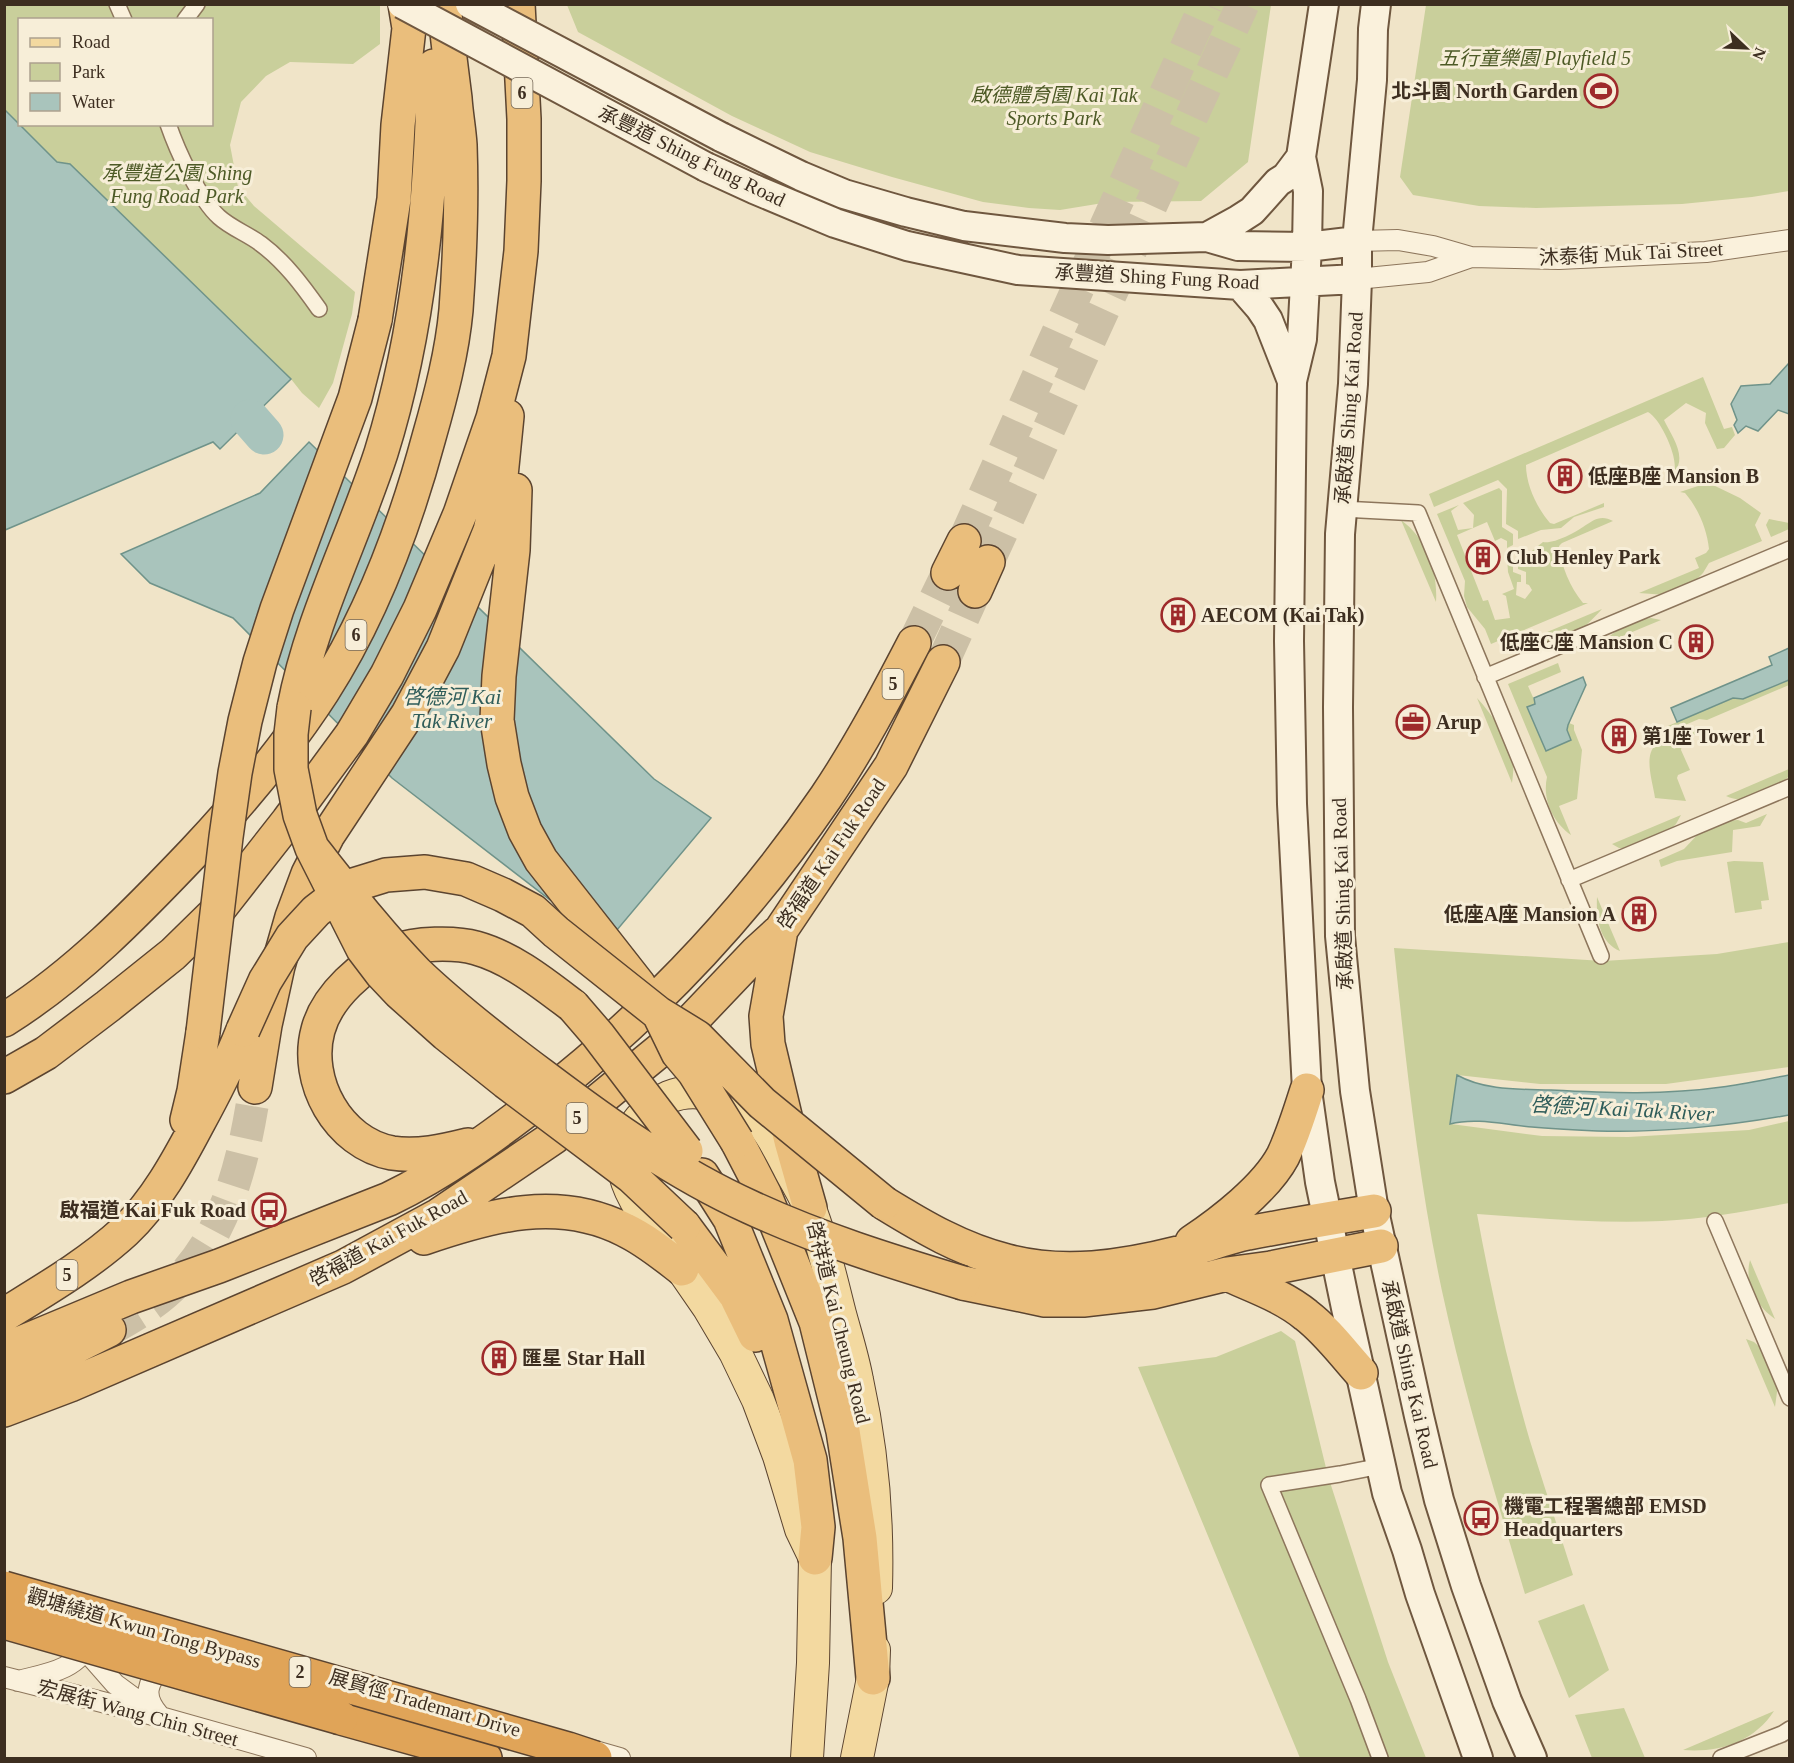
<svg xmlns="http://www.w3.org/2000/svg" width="1794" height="1763" viewBox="0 0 1794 1763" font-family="'Times New Roman','Noto Sans TC',serif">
  <rect width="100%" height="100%" fill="#f0e4c8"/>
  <!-- green -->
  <path fill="#c9cf9b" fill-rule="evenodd" d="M4,5H380V44L353,64L290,62L266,76L241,102L230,145L238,187L254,206L355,292L352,314L333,383L319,408L302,393L291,379L70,164L57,162L5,110ZM20,20H212V124H20Z
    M567,5H1271L1248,162L1201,201L1109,202L1060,210L1029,208L983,202L892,177L810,152L732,116L578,32Z
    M1426,5H1789V191L1752,197L1682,204L1536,208L1479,206L1413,195L1400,177Z
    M1703,377L1724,429L1732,427L1735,435L1724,448L1717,449L1705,423L1706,413L1686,403L1664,420C1671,435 1688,457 1674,472C1679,459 1661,419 1648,412L1526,465C1526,485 1537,508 1550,523L1554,524L1604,503V507L1574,517L1561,528L1541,530L1518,539V531L1506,524L1507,489L1498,480L1434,507L1429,494Z
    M1713,485L1740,498L1761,513L1755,525L1762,541L1709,563L1703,573L1694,582L1666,595L1639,593L1699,568L1695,558L1706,553L1709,549C1707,529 1698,508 1685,493L1680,492L1698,486Z
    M1499,488L1502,491V527L1513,534V545L1507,548V541L1501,538L1495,541L1487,522L1457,535L1483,601L1488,600L1495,620L1510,618L1506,596L1502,594L1514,589L1508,572L1507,556L1513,558V572L1521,575V582H1517L1516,595L1525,599L1532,590L1529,585L1526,584V572L1518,569V562L1543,542C1554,544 1574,533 1583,527C1593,520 1601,514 1613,521L1562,543L1559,546C1561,566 1570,587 1583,603H1588L1491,644L1485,629L1467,607L1464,596L1465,581L1437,514L1459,505L1451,511L1458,530L1473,528L1474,515L1463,503Z
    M1769,519L1789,523V529L1771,537L1766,525Z
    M1401,520C1427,539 1438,571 1436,602Z
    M1602,609C1574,640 1558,647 1516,645Z
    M1651,618L1661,620L1601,645C1614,630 1631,620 1651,618Z
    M1558,663L1561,672L1528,686L1536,704L1528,707L1571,740C1569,734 1566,729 1569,723L1574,725V730L1582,750L1577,799L1559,806L1571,835C1553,822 1542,800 1547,777L1508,684Z
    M1789,680V685L1707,720L1699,719L1657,737L1652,735L1655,727L1661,729L1733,698L1743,699Z
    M1477,698C1492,714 1507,737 1513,759C1514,767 1513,775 1512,783Z
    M1700,726L1708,727L1709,729C1697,734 1683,736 1681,750L1690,770L1678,775L1677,778L1686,801L1655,798C1653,783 1643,755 1656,745Z
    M1789,769V776C1775,792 1746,806 1726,796Z
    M1767,814L1760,826L1733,830L1732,852L1677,861L1661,867L1659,860L1684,849L1699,833L1722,821L1738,820L1746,823Z
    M1681,815L1676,824L1666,834L1628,848H1619L1612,844Z
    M1734,861L1763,862L1769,900L1761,901L1762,909L1735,913L1727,862Z
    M1597,897L1620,951C1599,942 1596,918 1597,897Z
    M1789,942V1067L1666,1084H1540L1457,1075L1451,1124L1542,1136L1628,1137L1749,1130L1789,1121V1203C1747,1211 1705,1219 1662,1221C1601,1224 1538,1218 1477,1214C1491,1290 1508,1366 1530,1441C1544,1486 1559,1531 1573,1575L1525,1594C1495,1493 1464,1393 1442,1291C1418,1178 1406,1063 1394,948L1603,961L1717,954Z
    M1750,1260L1775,1319C1756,1306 1744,1283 1750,1260Z
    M1281,1331L1295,1341L1328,1476L1388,1662L1426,1758H1300L1138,1367L1216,1357Z
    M1746,1339L1754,1342L1763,1350L1776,1379L1777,1392L1775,1407Z
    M1584,1604L1609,1670L1569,1698L1538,1621Z
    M1624,1708L1645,1758H1592L1575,1715Z
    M1774,1711C1754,1742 1719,1753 1683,1750Z"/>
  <!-- water -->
  <path fill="#a9c4bc" stroke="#6f938a" stroke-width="1.5" d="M5,110L57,162L70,164L291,379L220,449L213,442L5,530Z
    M1789,363V414L1778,410L1758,431L1746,426L1738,433L1734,425L1737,420L1731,404L1741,386L1770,384Z
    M309,442L654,779L711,818L606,943L392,778L233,618L150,583L121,554L260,493Z
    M1789,648V680L1743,699L1733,698L1677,722L1671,708L1772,665L1769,657Z
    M1583,677L1586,685L1568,725L1567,730L1571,740L1546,751L1527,707L1535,704L1534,698Z
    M1457,1075C1485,1091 1521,1089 1551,1090C1608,1093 1666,1095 1722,1087C1744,1084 1767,1079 1789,1075V1115C1729,1126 1658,1133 1597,1131C1575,1130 1554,1129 1532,1127C1505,1125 1477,1117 1450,1124Z"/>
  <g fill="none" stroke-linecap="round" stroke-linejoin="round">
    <!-- river -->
    <path stroke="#a9c4bc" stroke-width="39" d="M250,419L264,435"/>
    <!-- trunk-tunnel -->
    <path stroke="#ccc0a6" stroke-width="33" stroke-dasharray="33 16" stroke-linecap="butt" d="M964,541L1206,4
      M988,562L1243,4
      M914,643L948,573
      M943,662L975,591
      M109,1330C133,1317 158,1302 177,1282C228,1232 245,1155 255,1087"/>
    <defs>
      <path id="pedestrian" d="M117,4L124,20
        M185,20L197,4
        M168,124C177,150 199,199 219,217C231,228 248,234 261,244C285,262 302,285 319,309
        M1342,509L1418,513L1601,956
        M1485,677L1790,549
        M1569,880L1790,787
        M1715,1221L1790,1398
        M1380,1758L1358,1699L1269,1485L1340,1474L1381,1466
        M1721,1758L1782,1734L1790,1729"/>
      <path id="minor" d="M1357,241L1398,240L1433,246L1471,257L1559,259L1706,252L1790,240
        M1357,279L1428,272L1471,257
        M86,1651L115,1684L149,1709
        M4,1677L161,1717L306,1758
        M18,1681C46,1674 79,1670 90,1640
        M159,1715C139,1692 151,1681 165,1659
        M585,1748L620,1758"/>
      <path id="secondary" d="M1324,4L1301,157L1308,191L1307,247L1302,339L1292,381L1289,641L1292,804L1307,1090L1320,1182L1346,1308L1387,1493L1407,1550L1420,1594L1478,1758
        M1376,4L1373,29L1372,80L1357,241V279L1353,384L1340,534L1338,707L1340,936L1355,1091L1374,1211L1419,1416L1439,1500L1466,1586L1507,1701L1532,1758
        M721,137L801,176L844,194L906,212L964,226L1065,238L1108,240L1207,237L1238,246L1307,247L1357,241
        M706,167L754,189L835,223L907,246L1018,270L1240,285L1357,279
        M1207,237L1238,220L1252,211L1278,182L1286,177L1301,157
        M1240,285L1260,308L1268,320L1292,381"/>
      <path id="primary" d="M807,1758L813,1663L815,1558L801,1529L779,1456L758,1400L735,1352L709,1308L642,1211C635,1200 628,1188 625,1174C621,1155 627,1134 640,1119C648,1110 657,1102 669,1097C699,1084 739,1100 761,1122C773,1135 781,1153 789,1168C796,1182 805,1195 810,1209C823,1242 831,1279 840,1314C846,1336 853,1358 857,1380C872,1448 878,1519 876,1588
        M857,1758L873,1678L874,1650"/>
      <path id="trunk" d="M375,320L394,199L398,125L409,28L405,4
        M515,490L513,550L499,676L497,720L504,764L512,797L525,831L541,860L639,985
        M948,573L964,541
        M975,591L988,562
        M294,708C311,619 353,539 381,453C420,328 431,197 434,66
        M781,930L766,1016L768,1044L791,1141L810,1208
        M4,1020C76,975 136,913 194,852C241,802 285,750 323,691C373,613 405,526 429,437C441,395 452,353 456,310C460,255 462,200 460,145C459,129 456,114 455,98C451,67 447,36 444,4
        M4,1077L46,1053L108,1006L173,954L219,909L288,821L352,734L387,675L420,609L460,514L493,418L509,356L521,251L524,181V119L518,4
        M255,1087L265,1025L278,966L292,917L308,874L328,835L408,714L443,648L490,531L500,486L507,416
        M187,1120L194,1091L203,1032
        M737,1141L764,1193L816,1322L843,1431L860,1538L873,1678
        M468,1145C444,1151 417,1157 392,1153C338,1143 304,1081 318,1030C327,996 363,964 395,951C415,943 455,942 476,948C512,958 544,984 573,1006
        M702,1175L730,1219L771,1320L810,1460L818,1527L815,1558
        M884,1203C923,1227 962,1250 1007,1261C1063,1276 1123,1267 1178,1253C1202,1247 1225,1238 1248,1233C1290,1225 1332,1218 1374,1211
        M684,1226L736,1296L755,1335
        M424,1238C491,1215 558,1196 625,1230C646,1240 664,1255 682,1269
        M1192,1242C1222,1222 1266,1188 1283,1156C1293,1135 1300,1112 1307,1090
        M1227,1274C1253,1286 1283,1296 1306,1315C1327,1331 1343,1353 1361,1373
        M963,1283L1045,1300H1083L1153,1292L1227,1274L1271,1268L1381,1246
        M4,1315C46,1289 89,1264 125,1231C155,1203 178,1161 197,1125C214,1094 230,1063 243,1030
        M4,1350L131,1297L219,1266L389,1199C445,1172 495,1135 544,1097C653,1012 748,911 826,797C859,748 887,695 914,643
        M4,1379L47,1361L109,1330
        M4,1410L70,1385L343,1267L439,1215L554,1137L676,1037L757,952L781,930L891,766L943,662"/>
      <path id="motorway" d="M341,1718L485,1758"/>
    </defs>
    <!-- pedestrian casing -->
    <use href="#pedestrian" stroke="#8d765c" stroke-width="18"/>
    <!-- minor casing -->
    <use href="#minor" stroke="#8d765c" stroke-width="22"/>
    <!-- secondary casing -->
    <use href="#secondary" stroke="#6f573f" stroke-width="32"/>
    <!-- primary casing -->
    <use href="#primary" stroke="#5b4430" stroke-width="34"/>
    <!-- trunk casing -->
    <use href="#trunk" stroke="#5b4430" stroke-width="36"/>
    <!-- motorway casing -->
    <use href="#motorway" stroke="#5b4430" stroke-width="36"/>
    <!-- pedestrian -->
    <use href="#pedestrian" stroke="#faf1dc" stroke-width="15"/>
    <!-- minor -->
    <use href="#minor" stroke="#faf1dc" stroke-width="20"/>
    <!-- secondary -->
    <use href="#secondary" stroke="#faf1dc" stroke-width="28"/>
    <!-- primary -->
    <use href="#primary" stroke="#f3d9a0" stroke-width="32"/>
    <!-- trunk -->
    <use href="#trunk" stroke="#eabe7c" stroke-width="33"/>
    <!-- motorway -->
    <use href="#motorway" stroke="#e0a458" stroke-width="33"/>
    <defs>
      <path id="secondary-bridge" d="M402,4L706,167
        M470,4L721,137"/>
      <path id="trunk-bridge" d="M294,708L291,734V769L300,815L312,848L363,949L382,974L399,992L446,1034L506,1082L631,1176L684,1226
        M312,848C346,891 379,934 417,973C456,1010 500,1044 543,1076C608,1125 675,1173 750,1207C819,1239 890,1261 963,1283
        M573,1006L598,1035L686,1151
        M659,1014L678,1053L694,1072L737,1141
        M243,1030L265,981L292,937L316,911L347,887L386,875L425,872L466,879L503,895L533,911L556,932L658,1013L697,1037L762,1103L884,1203
        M203,1032L226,837L235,773L245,721L260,662L277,609L355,398L375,320"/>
      <path id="motorway-bridge" d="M4,1588L568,1749L595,1758
        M4,1622L341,1718"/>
    </defs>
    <!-- secondary-bridge casing -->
    <use href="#secondary-bridge" stroke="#6f573f" stroke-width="32" stroke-linecap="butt"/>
    <!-- trunk-bridge casing -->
    <use href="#trunk-bridge" stroke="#5b4430" stroke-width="36" stroke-linecap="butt"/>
    <!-- motorway-bridge casing -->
    <use href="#motorway-bridge" stroke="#5b4430" stroke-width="36" stroke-linecap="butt"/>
    <!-- secondary-bridge -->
    <use href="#secondary-bridge" stroke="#faf1dc" stroke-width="28"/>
    <!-- trunk-bridge -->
    <use href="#trunk-bridge" stroke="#eabe7c" stroke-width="33"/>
    <!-- motorway-bridge -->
    <use href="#motorway-bridge" stroke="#e0a458" stroke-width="33"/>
  </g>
  <!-- icons -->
  <defs>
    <symbol id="stadium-ring" viewBox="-11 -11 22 22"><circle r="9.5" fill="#f7eed8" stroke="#9e2a2b" stroke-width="1.5"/><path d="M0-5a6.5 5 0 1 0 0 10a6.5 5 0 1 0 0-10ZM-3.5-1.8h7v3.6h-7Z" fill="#9e2a2b"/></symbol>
    <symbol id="building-ring" viewBox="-11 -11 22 22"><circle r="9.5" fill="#f7eed8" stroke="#9e2a2b" stroke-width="1.5"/><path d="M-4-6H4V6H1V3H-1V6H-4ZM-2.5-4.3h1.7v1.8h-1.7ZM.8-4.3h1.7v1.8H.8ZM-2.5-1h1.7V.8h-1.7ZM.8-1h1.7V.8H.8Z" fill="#9e2a2b"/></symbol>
    <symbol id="office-ring" viewBox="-11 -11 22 22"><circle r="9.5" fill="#f7eed8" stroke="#9e2a2b" stroke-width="1.5"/><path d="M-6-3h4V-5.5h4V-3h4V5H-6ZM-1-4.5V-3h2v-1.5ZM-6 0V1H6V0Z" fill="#9e2a2b"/></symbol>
    <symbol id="bus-ring" viewBox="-11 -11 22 22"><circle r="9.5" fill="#f7eed8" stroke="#9e2a2b" stroke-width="1.5"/><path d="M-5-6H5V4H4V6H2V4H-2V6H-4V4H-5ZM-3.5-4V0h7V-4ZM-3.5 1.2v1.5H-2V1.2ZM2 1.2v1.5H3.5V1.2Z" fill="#9e2a2b"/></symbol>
  </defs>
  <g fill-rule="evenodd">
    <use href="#stadium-ring" x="1582" y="72" width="38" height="38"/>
    <use href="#building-ring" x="1546" y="457" width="38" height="38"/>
    <use href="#building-ring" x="1464" y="538" width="38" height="38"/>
    <use href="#building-ring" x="1159" y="596" width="38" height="38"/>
    <use href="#building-ring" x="1677" y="623" width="38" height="38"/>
    <use href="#office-ring" x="1394" y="703" width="38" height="38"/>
    <use href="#building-ring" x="1600" y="717" width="38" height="38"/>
    <use href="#building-ring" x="1620" y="895" width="38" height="38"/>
    <use href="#bus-ring" x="250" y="1191" width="38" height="38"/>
    <use href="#building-ring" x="480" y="1339" width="38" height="38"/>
    <use href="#bus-ring" x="1462" y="1499" width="38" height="38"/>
  </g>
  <g text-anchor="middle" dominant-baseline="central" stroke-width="6" stroke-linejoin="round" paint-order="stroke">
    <!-- shield labels -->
    <g fill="#f7eed8" stroke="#756857" stroke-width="1.5">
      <rect x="511.5" y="78" width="21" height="30" rx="4.5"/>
      <rect x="345.5" y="620" width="21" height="30" rx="4.5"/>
      <rect x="882.5" y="669" width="21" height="30" rx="4.5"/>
      <rect x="566.5" y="1103" width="21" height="30" rx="4.5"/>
      <rect x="56.5" y="1260" width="21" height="30" rx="4.5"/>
      <rect x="289.5" y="1657" width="21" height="30" rx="4.5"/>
    </g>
    <g font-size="18" font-weight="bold" fill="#3d2e20">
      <text x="522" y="93">6</text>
      <text x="356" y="635">6</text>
      <text x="893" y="684">5</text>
      <text x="577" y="1118">5</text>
      <text x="67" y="1275">5</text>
      <text x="300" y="1672">2</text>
    </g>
    <!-- park labels -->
    <g font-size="20" font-style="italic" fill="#4d5a26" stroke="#f7eed8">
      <text x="1535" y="58">五行童樂園 Playfield 5</text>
      <text x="1054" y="95">啟德體育園 Kai Tak<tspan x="1054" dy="23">Sports Park</tspan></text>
      <text x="177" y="173">承豐道公園 Shing<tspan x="177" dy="23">Fung Road Park</tspan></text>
    </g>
    <!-- poi labels -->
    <g font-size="20" font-weight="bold" fill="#3d2e20" stroke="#f7eed8" text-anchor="start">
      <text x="1578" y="91" text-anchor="end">北斗園 North Garden</text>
      <text x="1588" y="476">低座B座 Mansion B</text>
      <text x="1506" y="557">Club Henley Park</text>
      <text x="1201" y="615">AECOM (Kai Tak)</text>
      <text x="1673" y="642" text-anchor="end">低座C座 Mansion C</text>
      <text x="1436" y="722">Arup</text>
      <text x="1642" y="736">第1座 Tower 1</text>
      <text x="1616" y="914" text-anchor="end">低座A座 Mansion A</text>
      <text x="246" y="1210" text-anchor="end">啟福道 Kai Fuk Road</text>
      <text x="522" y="1358">匯星 Star Hall</text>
      <text x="1504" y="1506">機電工程署總部 EMSD<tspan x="1504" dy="23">Headquarters</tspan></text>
    </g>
    <!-- street labels -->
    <g font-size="20" fill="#3d2e20" stroke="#f7eed8">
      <text transform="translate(692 156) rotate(26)">承豐道 Shing Fung Road</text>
      <text transform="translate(1631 253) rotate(-3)">沐泰街 Muk Tai Street</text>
      <text transform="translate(1157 277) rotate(3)">承豐道 Shing Fung Road</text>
      <text transform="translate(1349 408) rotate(-86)">承啟道 Shing Kai Road</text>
      <text transform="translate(831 854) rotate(-56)">啓福道 Kai Fuk Road</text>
      <text transform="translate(1342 894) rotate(-92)">承啟道 Shing Kai Road</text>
      <text transform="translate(388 1238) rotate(-29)">啓福道 Kai Fuk Road</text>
      <text transform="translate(839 1322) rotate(76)">啓祥道 Kai Cheung Road</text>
      <text transform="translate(1410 1374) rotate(77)">承啟道 Shing Kai Road</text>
      <text transform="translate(144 1628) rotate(16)">觀塘繞道 Kwun Tong Bypass</text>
      <text transform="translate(425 1703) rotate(16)">展貿徑 Trademart Drive</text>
      <text transform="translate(138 1713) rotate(15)">宏展街 Wang Chin Street</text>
    </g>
    <!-- water labels -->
    <g font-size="21" font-style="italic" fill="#2f5d5a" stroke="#f7eed8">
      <text x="452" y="697">啓德河 Kai<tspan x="452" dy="24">Tak River</tspan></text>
      <text transform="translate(1622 1109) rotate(3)">啓德河 Kai Tak River</text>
    </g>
  </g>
  <!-- border -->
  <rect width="1794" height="1763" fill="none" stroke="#3d2e20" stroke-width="12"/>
  <!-- legend -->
  <rect x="18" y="18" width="195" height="108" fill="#f7eed8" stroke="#ada18e" stroke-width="1.5"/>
  <rect x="30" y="38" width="30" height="9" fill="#f3d9a0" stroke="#ada18e" stroke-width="1.5"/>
  <text x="72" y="48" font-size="18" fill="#3d2e20">Road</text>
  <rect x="30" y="63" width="30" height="18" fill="#c9cf9b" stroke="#ada18e" stroke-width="1.5"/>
  <text x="72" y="78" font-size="18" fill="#3d2e20">Park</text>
  <rect x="30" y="93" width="30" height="18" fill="#a9c4bc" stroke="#ada18e" stroke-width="1.5"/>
  <text x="72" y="108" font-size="18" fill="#3d2e20">Water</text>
  <!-- north arrow -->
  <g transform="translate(1746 48) rotate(113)" stroke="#f7eed8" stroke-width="4.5" paint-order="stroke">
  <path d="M0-4.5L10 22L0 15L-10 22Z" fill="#3d2e20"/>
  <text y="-9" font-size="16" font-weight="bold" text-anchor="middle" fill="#3d2e20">N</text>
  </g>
</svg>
